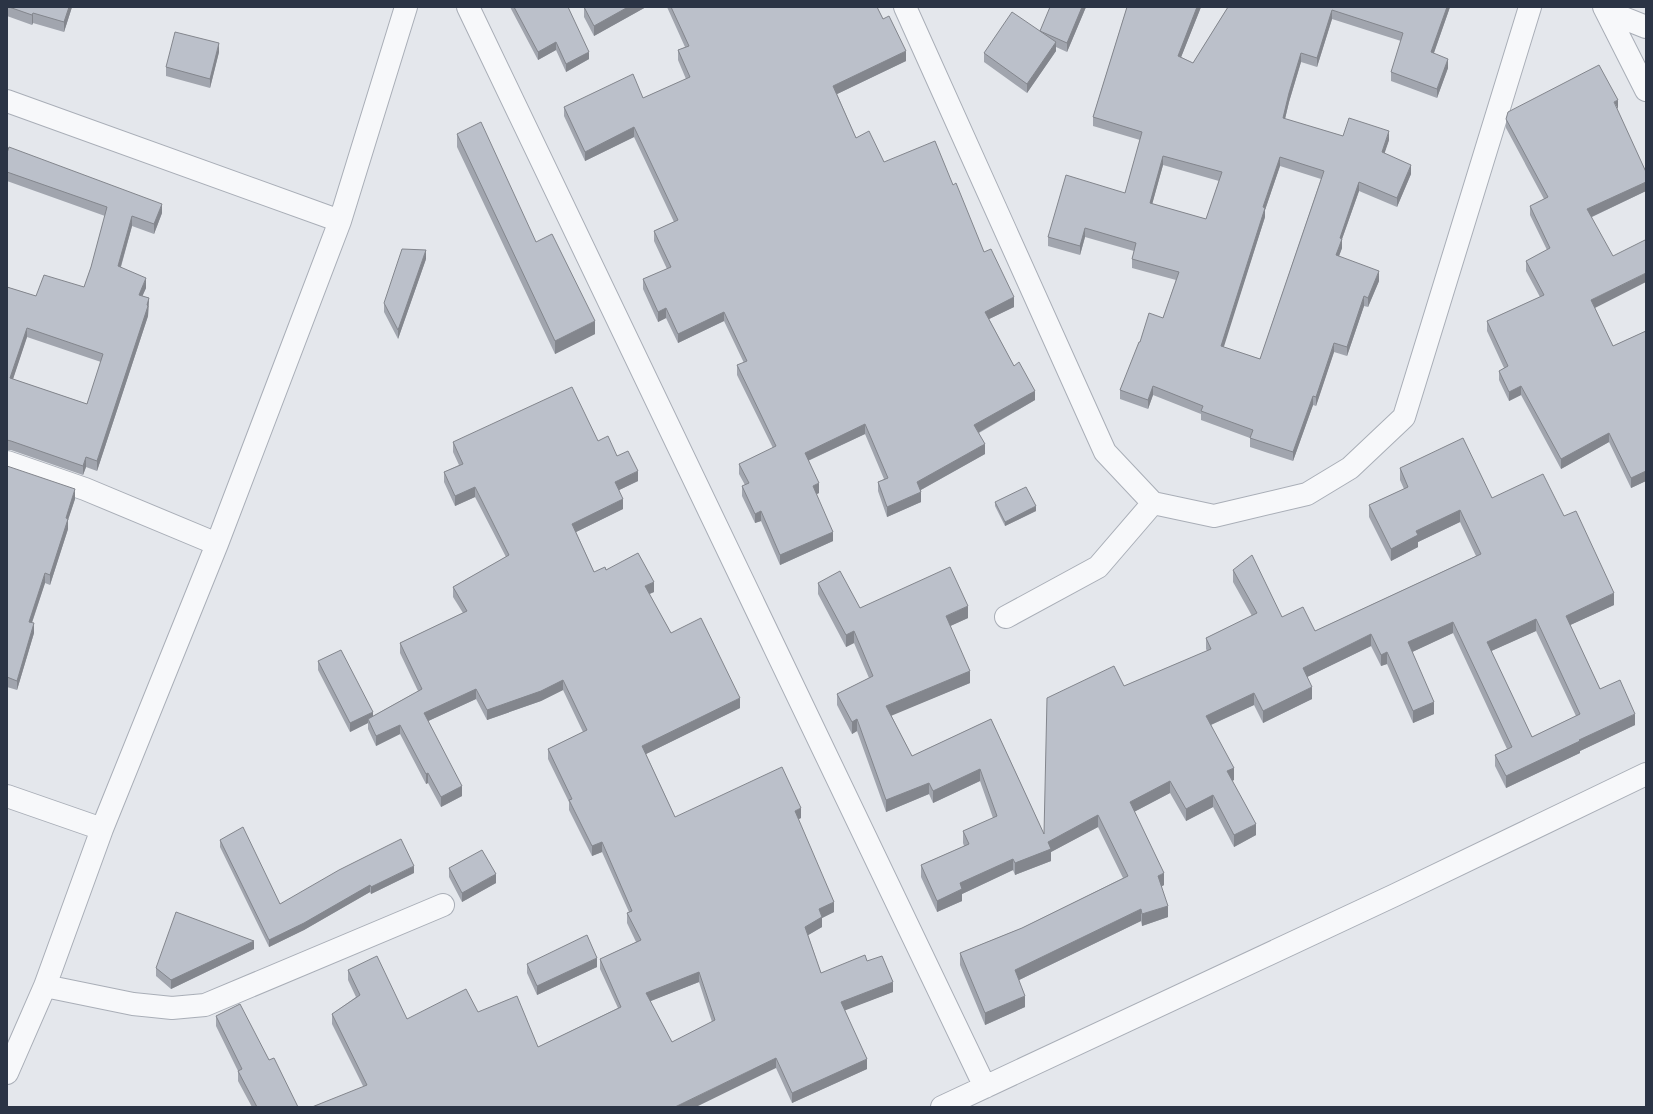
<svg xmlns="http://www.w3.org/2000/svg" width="1653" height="1114" viewBox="0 0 1653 1114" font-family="Barlow,sans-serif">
  <rect width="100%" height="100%" fill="#e4e7ec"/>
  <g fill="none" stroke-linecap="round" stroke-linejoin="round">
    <defs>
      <path id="minor" d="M468,7L985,1087
        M905,7L1105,452L1153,503L1214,516L1307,494L1350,468L1404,417L1530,7
        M1604,7L1646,90
        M1606,11L1646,27
        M7,101L340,221
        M7,462L85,489L217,544
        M1006,617L1098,567L1153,503
        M7,796L102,829
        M45,986L133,1004L172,1008L205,1005L443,905
        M7,1073L45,986L102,829L217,544L340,221L406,7
        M942,1107L1395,895L1646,774"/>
    </defs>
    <!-- minor casing -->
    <use href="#minor" stroke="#a9aeb7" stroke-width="24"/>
    <!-- minor -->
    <use href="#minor" stroke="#f7f8fa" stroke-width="22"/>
  </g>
  <!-- wall -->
  <path fill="#a1a5ae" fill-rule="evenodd" d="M7,7H72L64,32L33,23L32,25L7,16Z
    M510,7H568L589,59L566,72L556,50L538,60Z
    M584,7H646L594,36L584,17Z
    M667,7H877L883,19L906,61L837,94L856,138L884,162L953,185L984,252L1014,307L989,319L1014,366L1035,400L979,433L985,454L921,490V502L887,517L878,491V482L884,479L865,434L808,461L819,493L816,494L833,541L780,565L761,521L755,523L742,496V486L745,485L739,474V464L773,448L737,375V365L744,363L724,321L678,343L666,318L658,322L643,289V279L667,269L654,241V231L674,222L634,137L585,161L564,116V107L643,98L686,79L678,60V50L685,47Z
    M1086,7L1067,52L1056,47V51L1027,93L984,62V53L1040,31Z
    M1127,7H1201L1181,57L1193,63L1228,7H1450L1434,53L1448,68L1437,98L1391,81V72L1401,41L1332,19L1317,67L1301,62L1289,102L1285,119L1343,136L1389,140L1384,153L1411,174L1397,207L1359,191L1342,239V248L1339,256L1379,281L1368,307L1364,306L1347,356L1334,352L1316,406L1313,405L1293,461L1250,447V438L1201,420V414L1153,395L1148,409L1120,399V390L1140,342L1163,318L1176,280L1132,268V259L1134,251L1085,237L1080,255L1048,246V237L1125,193L1140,140L1093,126V117ZM1163,165L1219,181L1206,219L1152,204ZM1280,166L1321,179L1260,359L1223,347L1265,217V210Z
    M219,52L210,88L166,76V67Z
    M1617,110L1646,172V191L1592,217L1595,308L1613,346L1646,331V481L1631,488L1609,442L1561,469L1521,395L1509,401L1499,380V371L1504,368L1487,331V321L1540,297L1526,271V261L1547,250L1530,215V206L1544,199L1506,128V119Z
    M457,134L536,242L595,334L555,354L457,147Z
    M7,153L162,213L154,234L132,226L121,267L146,288L142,296L149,298L148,316L97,471L86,467L83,475L11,450H7V287L36,296L84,287L91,267L105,216L7,181ZM27,337L101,362L87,404L13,379Z
    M426,259L398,339L384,312V303Z
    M598,441L617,456L638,481L619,490L623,509L576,532L594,572L606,570L654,592L649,594L671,633L740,708L646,754L675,817L801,818L798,819L834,912L822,918V927L808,935L821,973L867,961L893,992L844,1010L867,1069L792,1103L776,1068L363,1086L332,1024V1014L356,997L348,980V970L407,1019L478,1012L538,1047L618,1008L600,969V959L636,942L627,923V913L629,912L602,852L592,856L569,810V802L548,759V749L583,732L563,690L541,701L487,720L476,699L428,721L462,796L441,807L428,783L426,784L400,734L376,746L368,729V723L350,732L318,670V661L373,716L418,691L400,653V643L463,613L453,597V587L506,557L475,497L455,506L444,482V472L459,465L453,452V442ZM699,982L712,1022L672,1042L650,1001Z
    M7,466L75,499L68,520V529L50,585L45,583L32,623L34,633L17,690L7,687Z
    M1400,468L1492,498L1564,516L1614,605L1570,625L1600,689L1635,725L1580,751V753L1506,788L1495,766V755L1507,749L1453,633L1412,652L1434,714L1413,723L1387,664L1381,666L1371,646L1307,677L1312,699L1263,723L1254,705L1211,725L1234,780L1232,781L1256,835L1234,847L1213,807L1186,821L1170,793L1134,812L1164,885L1161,887L1168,917L1142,926L1141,921L1019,980L1025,1007L985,1025L960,965V953L1022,928L1123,878L1098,827L1051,852V861L1015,875L1013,870L962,894V901L937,912L921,877V865L964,846L963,843V831L993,818L980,781L933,803L929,794L886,812L857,731L852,734L837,705V694L869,678L854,643L846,647L818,594V583L860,608L968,618L950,626L970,683L891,715L912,756L991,719L1044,834L1124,686L1207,651L1206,649V638L1252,616L1233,582V570L1282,617L1315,631L1476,556L1460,522L1418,542V547L1391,561L1369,517V505L1404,489L1400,480ZM1536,631L1576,716L1532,737L1491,651Z
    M995,502L1036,511L1005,526L995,506Z
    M220,840L280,904L414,873L371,894L370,892L304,930L269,947L220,847Z
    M449,868L496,883L462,902L449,877Z
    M254,949L171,989L156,976V968Z
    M527,964L597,967L537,995L527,973Z
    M216,1016L269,1060L298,1107H252L238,1081V1071L216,1026Z"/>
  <!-- shaded-wall -->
  <path fill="#83868d" d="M69,7H72L64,32V22Z
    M628,7H646L594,36V26Z
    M1082,7H1086L1067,52V43Z
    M1197,7H1201L1178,65V56Z
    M1447,7H1450L1431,61V52Z
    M1332,10V19L1317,67V58Z
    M33,13V23L32,25V15Z
    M556,42V50L538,60V52Z
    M1056,42V51L1027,93V84Z
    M219,43V52L210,88V79Z
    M906,51V61L833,96V86Z
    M589,52V59L566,72V64Z
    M1301,53V62L1289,102L1283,127V118L1289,93Z
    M1448,59V68L1437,98V89Z
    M1618,100V109L1614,102Z
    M634,127V137L585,161V152Z
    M1389,131V140L1382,161V152Z
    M1163,156V165L1150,212V203Z
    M1280,157V166L1265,210V217L1221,356V346L1263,207Z
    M1411,165V174L1397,207V198Z
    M1359,182V191L1342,239V248L1336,264V255L1340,238Z
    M1646,182V191L1587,219V209Z
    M162,204V213L154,234V224Z
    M132,216V226L118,276V266Z
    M1085,228V237L1080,255V246Z
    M426,250V259L398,339V330Z
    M1379,271V281L1368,307V298Z
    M1646,273V282L1591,310V300Z
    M146,278V288L139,304V295Z
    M1364,296V306L1347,356V347Z
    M1014,297V307L985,321V312Z
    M149,298L148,316L97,471V461Z
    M666,308V318L658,322V312Z
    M724,312V321L678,343V334Z
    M595,321V334L555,354V341Z
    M27,328V337L10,388V378Z
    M1334,343V352L1316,406V397Z
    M1153,386V395L1148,409V400Z
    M1521,386V395L1509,401V392Z
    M1035,391V400L974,435V425Z
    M1313,396V405L1293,461V452Z
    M865,424V434L805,462V453Z
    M1609,433V442L1561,469V459Z
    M985,444V454L917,492V482Z
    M86,457V467L83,475V466Z
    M638,471V481L615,492V482Z
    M1646,471V481L1631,488V478Z
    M819,483V493L813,496V486Z
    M475,487V497L455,506V496Z
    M75,489V499L68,520V529L50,585V575L66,518Z
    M921,492V502L887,517V507Z
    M623,499V509L572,534V524Z
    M1036,506V511L1005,526V522Z
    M1460,510V522L1418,542V547L1391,561V549L1416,531Z
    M761,511V521L755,523V514Z
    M833,532V541L780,565V555Z
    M45,573V583L29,631V622Z
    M654,582V592L645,596V586Z
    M1614,593V605L1566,627V616Z
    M968,606V618L946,628V616Z
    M1536,619V631L1487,653V642Z
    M1453,622V633L1408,654V642Z
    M34,623V633L17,690V681Z
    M854,631V643L846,647V635Z
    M1371,634V646L1303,679V668Z
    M1387,652V664L1381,666V655Z
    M970,671V683L886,718V706Z
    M563,680V690L541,701L487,720V710Z
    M1312,687V699L1263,723V711Z
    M476,689V699L424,723V713Z
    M1254,693V705L1206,727V716Z
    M740,698V708L642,756V746Z
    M1434,702V714L1413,723V711Z
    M373,712V720L368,719V723L350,732V723Z
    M1635,714V725L1580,751V753L1506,788V776L1579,740Z
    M857,719V731L852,734V722Z
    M400,725V734L376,746V736Z
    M1234,768V780L1227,783V771Z
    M980,769V781L933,803V791Z
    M428,773V783L426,784V774Z
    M1170,781V793L1130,814V802Z
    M929,783V794L886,812V800Z
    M462,786V796L441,807V797Z
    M1213,795V807L1186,821V809Z
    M801,808V818L795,821V811Z
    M1098,815V827L1051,852V861L1015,875V863L1048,842Z
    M1256,824V835L1234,847V835Z
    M602,842V852L592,856V846Z
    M1013,859V870L962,894V901L937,912V901L960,883Z
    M414,866V873L371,894V887Z
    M1164,873V885L1158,888V876Z
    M496,874V883L462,902V893Z
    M370,885V892L304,930L269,947V940Z
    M834,902V912L822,918V927L805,937V927L819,909Z
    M1168,906V917L1142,926V914Z
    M1141,909V921L1015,982V970Z
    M254,941V949L171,989V980Z
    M597,958V967L537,995V986Z
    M699,972V982L646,1003V993Z
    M893,982V992L841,1012V1002Z
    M1025,996V1007L985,1025V1013Z
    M776,1058V1068L696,1107H675Z
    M867,1059V1069L792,1103V1093Z"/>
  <!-- building -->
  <path fill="#bbc0ca" stroke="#83868d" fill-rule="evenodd" d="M9,7H69L64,22L33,13L32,15Z
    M514,7H568L589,52L566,64L556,42L538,52Z
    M584,7H628L594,26Z
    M671,7H877L883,19L889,16L906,51L833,86L856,138L869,131L884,162L935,141L953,185L956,183L984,252L991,249L1014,297L985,312L1014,366L1019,362L1035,391L974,425L985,444L917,482L921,492L887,507L878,482L888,478L865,424L805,453L819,483L813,486L833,532L780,555L761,511L755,514L742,486L749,483L739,464L776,446L737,365L747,361L724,312L678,334L666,308L658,312L643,279L671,267L654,231L678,220L634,127L585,152L564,107L633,74L643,98L690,77L678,50L689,46Z
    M1050,7H1082L1067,43L1040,31Z
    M1127,7H1197L1178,56L1193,63L1228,7H1447L1431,52L1448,59L1437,89L1391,72L1403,33L1332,10L1317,58L1301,53L1289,93L1283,118L1343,136L1349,118L1389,131L1382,152L1411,165L1397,198L1359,182L1340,238L1342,239L1336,255L1379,271L1368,298L1364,296L1347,347L1334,343L1316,397L1313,396L1293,452L1250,438L1253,430L1201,411L1203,406L1153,386L1148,400L1120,390L1139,342H1140L1149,313L1163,318L1179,272L1132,259L1136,243L1085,228L1080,246L1048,237L1066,175L1125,193L1142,132L1093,117ZM1163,156L1222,172L1206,219L1150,203ZM1280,157L1324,171L1260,359L1221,346L1265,208L1263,207Z
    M1012,12L1056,42L1027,84L984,53Z
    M175,32L219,43L210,79L166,67Z
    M1599,65L1618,100L1614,102L1646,172V182L1587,209L1613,256L1645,240L1646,242V273L1591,300L1613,346L1646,331V471L1631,478L1609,433L1561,459L1521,386L1509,392L1499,371L1508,366L1487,321L1544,295L1526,261L1550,248L1530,206L1548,197L1506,119L1508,112Z
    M481,122L536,242L552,234L595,321L555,341L457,134Z
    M9,147L162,204L154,224L132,216L118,266L146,278L139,295L149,298L147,305L148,306L97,461L86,457L83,466L11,441L7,440V287L36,296L44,275L84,287L91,267L107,207L7,172V153ZM27,328L103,354L87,404L10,378Z
    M402,249L426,250L398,330L384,303Z
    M572,387L598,441L608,436L617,456L628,451L638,471L615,482L623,499L572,524L594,572L605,567L606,570L638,553L654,582L645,586L671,633L701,618L740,698L642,746L675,817L782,767L801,808L795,811L834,902L819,909L822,917L805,927L821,973L865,955L867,961L882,956L893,982L841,1002L867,1059L792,1093L776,1058L675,1107H312L367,1085L332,1014L360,995L348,970L377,956L407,1019L466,989L478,1012L517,996L538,1047L621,1007L600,959L641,940L627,913L632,911L602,842L592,846L569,800L572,799L548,749L587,730L563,680L541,691L487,710L476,689L424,713L462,786L441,797L428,773L426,774L400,725L376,736L368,719L422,689L400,643L467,611L453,587L509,555L475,487L455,496L444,472L463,464L453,442ZM699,972L715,1020L672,1042L646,993Z
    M1463,438L1492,498L1543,474L1564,516L1576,511L1614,593L1566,616L1600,689L1620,680L1635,714L1579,740L1580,741L1506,776L1495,755L1512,747L1453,622L1408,642L1434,702L1413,711L1387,652L1381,655L1371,634L1303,668L1312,687L1263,711L1254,693L1206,716L1234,768L1227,771L1256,824L1234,835L1213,795L1186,809L1170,781L1130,802L1164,873L1158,876L1168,906L1142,914L1141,909L1015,970L1025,996L985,1013L960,953L1022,928L1128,876L1098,815L1048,842L1051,849L1015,863L1013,859L960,883L962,889L937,901L921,865L969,844L963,831L997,816L980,769L933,791L929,783L886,800L857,719L852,722L837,694L873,676L854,631L846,635L818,583L840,571L860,608L950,567L968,606L946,616L970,671L886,706L912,756L991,719L1044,834L1047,698L1114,666L1124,686L1211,649L1206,638L1257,613L1233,570L1252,555L1282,617L1303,607L1315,631L1481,554L1460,510L1416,531L1418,535L1391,549L1369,505L1408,487L1400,468ZM1536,619L1580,714L1532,737L1487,642Z
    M7,466L75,489L66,518L68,519L50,575L45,573L29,622L34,623L17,681L7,677Z
    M1026,487L1036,506L1005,522L995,502Z
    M341,650L373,712L350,723L318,661Z
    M243,827L280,904L339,870L401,839L414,866L371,887L370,885L304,923L269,940L220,840Z
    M482,850L496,874L462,893L449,868Z
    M176,912L254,941L171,980L156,968Z
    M587,935L597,958L537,986L527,964Z
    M240,1004L269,1060L274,1058L298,1107H257L238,1071L242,1069L216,1016Z"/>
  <!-- border -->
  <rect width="1653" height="1114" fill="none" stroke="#2b3445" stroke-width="16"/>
</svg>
